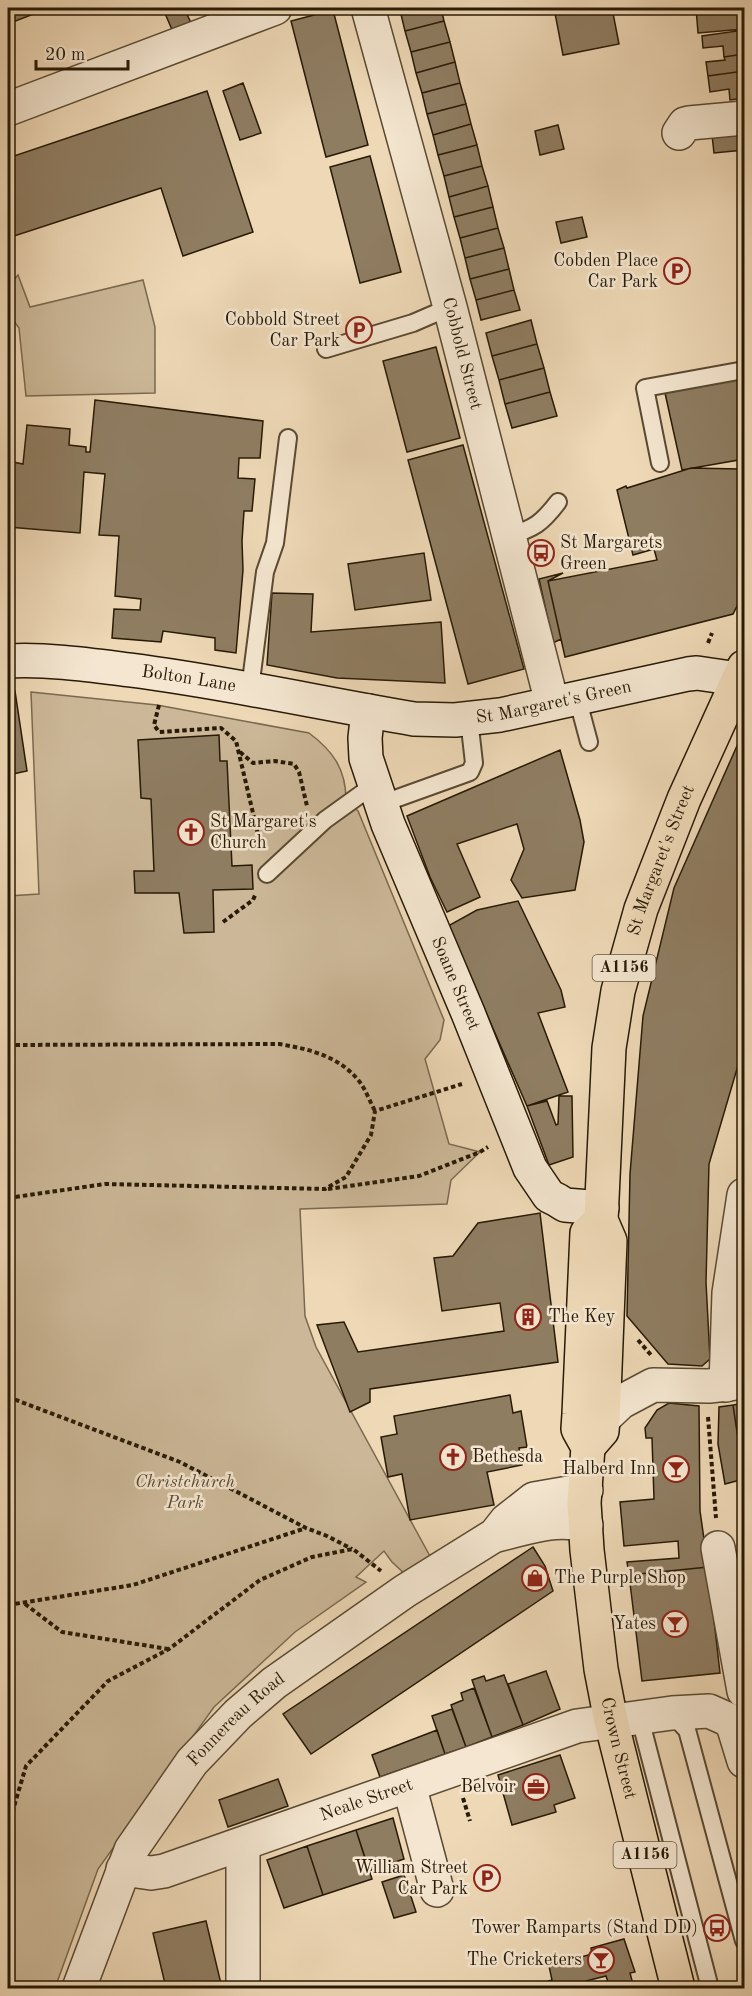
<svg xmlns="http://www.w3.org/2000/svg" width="752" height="1996" viewBox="0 0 752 1996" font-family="'Old Standard TT',serif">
  <rect width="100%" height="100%" fill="#eed8b6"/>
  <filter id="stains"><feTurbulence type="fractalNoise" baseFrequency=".00333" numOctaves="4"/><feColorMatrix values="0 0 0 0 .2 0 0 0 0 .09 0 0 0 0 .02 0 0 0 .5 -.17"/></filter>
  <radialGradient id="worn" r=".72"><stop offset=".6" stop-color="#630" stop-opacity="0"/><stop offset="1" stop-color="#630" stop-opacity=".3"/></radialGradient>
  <!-- green -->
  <path fill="#ccb898" stroke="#7a694f" stroke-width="1.5" d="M18,275L30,307L143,280L155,327V393L26,396L19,328L8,313V287Z
    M31,692L157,705L309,733C333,751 346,769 346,800L358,811L444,1020L440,1040L425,1059L449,1144L480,1152L451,1180L447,1204L300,1209L305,1316L316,1347L431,1558L407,1576L392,1562L384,1551L356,1577L366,1582L295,1632L214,1707L98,1869L55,1988H8V896L39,894Z"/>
  <!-- building -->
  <path fill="#8f7d62" stroke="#281a06" stroke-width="1.5" d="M8,8H49L8,24Z
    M173,8H184L192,25L173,32L164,11Z
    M411,8H441L444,21L405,31L400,10Z
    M554,8H612L619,44L563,55Z
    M696,8H744V29L698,33Z
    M333,10L368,145L326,157L291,21Z
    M444,21L450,42L411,52L405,31Z
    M744,30V54L724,57L723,46L703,48L702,36Z
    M450,42L455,62L416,73L411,52Z
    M744,54V71L708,76L706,62L725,60L724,57Z
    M455,62L460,83L422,93L416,73Z
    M744,71V98L730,100L729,89L710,92L708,76Z
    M243,83L261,133L240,140L223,91Z
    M460,83L466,104L427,114L422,93Z
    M207,91L253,232L183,256L161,188L8,238V158Z
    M466,104L471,124L433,135L427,114Z
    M471,124L477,145L438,155L433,135Z
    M558,125L564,149L540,155L535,131Z
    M744,132V150L714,153L712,135Z
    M477,145L482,166L444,176L438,155Z
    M370,156L401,272L360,283L330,167Z
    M482,166L488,186L449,197L444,176Z
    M488,186L493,207L454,217L449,197Z
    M493,207L498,228L460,238L454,217Z
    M582,217L587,237L561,243L556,222Z
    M498,228L504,248L465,258L460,238Z
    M504,248L509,269L470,279L465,258Z
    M509,269L514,290L476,300L470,279Z
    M514,290L520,310L481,320L476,300Z
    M531,320L537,344L492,356L486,333Z
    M537,344L544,368L499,380L492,356Z
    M436,347L460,438L407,452L383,361Z
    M544,368L550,392L505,404L499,380Z
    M744,378V459L682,470L665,393Z
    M550,392L557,416L512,428L505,404Z
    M95,400L263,421L260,458H239L238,478L255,479L252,511H244L242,541L243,570L236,653L215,650V638L163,631L161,642L112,638L114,609L140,610L141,599L115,596L119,536L99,535L105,474L84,472L80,533L8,527V461L23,464L27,425L70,429L69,445L86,447V452H90Z
    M463,445L524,669L468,684L408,460Z
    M691,468L740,469L744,471V592L733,614L565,657L548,581L657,560L654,549L633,555L617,490L626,486L627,488Z
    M424,553L431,600L355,610L348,564Z
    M563,573L548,581L561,639L553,643L539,579Z
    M272,593L313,594L311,632L441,622L445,683L337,678L267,665Z
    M15,691L27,771L8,775V692Z
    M744,730V1051L739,1062L709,1164L706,1282L710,1359L702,1366L668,1364L627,1316L630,1174L643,1016L674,888Z
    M219,735L220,761H227L232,866L252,865L253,889L213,890L214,932L184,933L179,893H135L134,871H154L151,799L141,798L138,740Z
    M560,750L580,820L584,842L575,890L522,898L511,880L524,849L517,824L457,844L480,897L447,912L430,877L407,816Z
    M518,901L561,990L565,1007L538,1013L568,1092L527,1106L448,926L477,910Z
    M559,1096H572L573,1157L549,1165L527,1106L547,1101L556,1125L558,1124Z
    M540,1213L558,1362L370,1389V1402L350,1412L317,1325L344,1322L358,1352L504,1331L500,1303L442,1311L434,1258L453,1256L478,1223Z
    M510,1395L513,1413L521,1411L527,1447L519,1448L522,1465L487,1472L494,1505L410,1520L402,1474L388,1477L381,1437L397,1434L394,1416Z
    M669,1403L699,1406L700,1511L708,1567L629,1575L627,1562L679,1558L678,1541L624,1546L620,1502L654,1499L652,1438H646L645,1428L657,1410Z
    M744,1403V1479L733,1405Z
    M733,1405L744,1479L725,1484L718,1444L719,1407Z
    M533,1547L545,1566L553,1591L311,1754L283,1714Z
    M708,1567L720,1673L642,1681L629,1575Z
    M546,1671L560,1709L523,1725L508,1684Z
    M504,1675L523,1725L492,1737L472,1680L484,1676L486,1681Z
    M474,1688L492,1737L466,1747L451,1705L463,1700L461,1693Z
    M452,1709L466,1747L445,1754L432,1716Z
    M437,1730L445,1754L380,1777L372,1755Z
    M560,1755L575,1798L554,1805L556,1812L512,1825L498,1775Z
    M278,1779L288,1806L228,1827L219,1800Z
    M393,1818L404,1859L369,1871L356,1830Z
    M356,1830L372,1879L323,1895L307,1846Z
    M307,1846L323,1895L284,1908L267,1860Z
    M404,1875L416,1912L394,1918L382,1882Z
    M206,1921L222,1988H166L153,1933Z
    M624,1939L635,1972L630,1973L634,1988H610L606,1976L586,1981L588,1988H526L552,1980L549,1966L592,1954L591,1948Z"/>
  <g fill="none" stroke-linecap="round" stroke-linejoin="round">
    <defs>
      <path id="service" d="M326,349L413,323L450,307
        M660,463L645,388L744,370
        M508,536C534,529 542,523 558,502
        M250,689L265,572L275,543L288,438
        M577,697L589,742
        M381,804L470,772L474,763L469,719
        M267,874L325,820L375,784
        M674,1716L685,1728L686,1726L744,1941
        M632,1720L643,1730L710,1988"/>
      <g id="minor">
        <path id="s1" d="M368,8L450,307L552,703"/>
        <path d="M8,109L275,8"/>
        <path d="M679,133L685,124L689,123L744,118"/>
        <path d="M726,1385L729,1293L744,1195"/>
        <path d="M603,1419L621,1402L653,1385L709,1386L744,1382"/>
        <path d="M718,1548L744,1691"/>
        <path d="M409,1785L437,1890"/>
        <path id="s2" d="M123,1869L151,1873L164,1871L577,1726L672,1713L709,1711L727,1719L733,1725L744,1761"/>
        <path d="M243,1988V1844"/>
      </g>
      <g id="tertiary">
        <path d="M497,1535C527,1528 553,1517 586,1525"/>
        <path id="s3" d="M79,1988L131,1850L192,1762L238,1714L274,1683L405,1591L495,1535L506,1521L534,1499L586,1490"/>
      </g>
      <g id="secondary">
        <path id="s4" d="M8,661C49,659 90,665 130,670C225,682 319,703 414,719L455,720L500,715L688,674L697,673L738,679"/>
        <path id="s5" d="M368,711L365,738L366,758L388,824L468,1013L530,1168L549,1196L557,1200L565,1205L602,1208"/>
      </g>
      <g id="primary">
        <path id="s6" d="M601,1220L587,1233L579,1414L578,1429L588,1447L584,1503L587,1550L601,1669L611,1721L678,1988"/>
        <path id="s7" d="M588,1447L602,1431L603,1419L610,1241L601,1220L609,1048L618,991L641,909L684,799L744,667"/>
      </g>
    </defs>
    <!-- service casing -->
    <use href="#service" stroke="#5a4a32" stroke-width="20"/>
    <!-- minor casing -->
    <use href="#minor" stroke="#5a4a32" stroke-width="36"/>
    <!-- tertiary casing -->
    <use href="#tertiary" stroke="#5a4a32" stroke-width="36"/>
    <!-- secondary casing -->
    <use href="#secondary" stroke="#281a06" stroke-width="36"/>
    <!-- primary casing -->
    <use href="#primary" stroke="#281a06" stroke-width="36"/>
    <!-- path -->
    <path stroke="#281a06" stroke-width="4" stroke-dasharray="4.5 3" stroke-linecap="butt" d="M708,643L712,633
      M159,705L154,725L159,732L221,728L236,741L261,847
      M240,752L253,763L275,761L294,764L299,772L307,806
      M223,922L253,900L256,893
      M8,1045L279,1044C309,1049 339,1056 359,1081C366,1090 370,1102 375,1111
      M328,1189L419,1176L480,1152L488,1147
      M8,1198L105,1184L325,1189L346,1177L371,1135L375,1111L462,1084
      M638,1340L651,1355
      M8,1397L180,1462L306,1528L327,1536L352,1549
      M708,1417L716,1518
      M25,1604L62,1632L168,1649
      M8,1605L133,1585L306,1528
      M463,1798L470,1821
      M8,1827L26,1766L108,1681L169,1649L260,1580L312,1557L353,1549L381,1571"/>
    <!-- service -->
    <use href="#service" stroke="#f4e6d0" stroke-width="16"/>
    <!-- minor -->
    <use href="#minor" stroke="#f4e6d0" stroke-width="33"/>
    <!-- tertiary -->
    <use href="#tertiary" stroke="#f4e6d0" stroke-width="33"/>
    <!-- secondary -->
    <use href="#secondary" stroke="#f4e6d0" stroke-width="33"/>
    <!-- primary -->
    <use href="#primary" stroke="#eed8b6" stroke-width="33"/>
  </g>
  <!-- icons -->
  <defs>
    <symbol id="parking-ring" viewBox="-11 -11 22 22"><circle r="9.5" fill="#f4e6d0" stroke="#8f2418" stroke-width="1.5"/><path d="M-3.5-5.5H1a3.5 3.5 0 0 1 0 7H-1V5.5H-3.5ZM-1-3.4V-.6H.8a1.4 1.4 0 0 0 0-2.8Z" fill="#8f2418"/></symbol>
    <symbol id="bus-ring" viewBox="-11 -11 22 22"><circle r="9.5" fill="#f4e6d0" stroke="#8f2418" stroke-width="1.5"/><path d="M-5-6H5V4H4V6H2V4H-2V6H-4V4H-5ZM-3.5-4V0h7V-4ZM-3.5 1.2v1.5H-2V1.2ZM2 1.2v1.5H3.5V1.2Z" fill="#8f2418"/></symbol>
    <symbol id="church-ring" viewBox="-11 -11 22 22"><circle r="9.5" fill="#f4e6d0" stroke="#8f2418" stroke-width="1.5"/><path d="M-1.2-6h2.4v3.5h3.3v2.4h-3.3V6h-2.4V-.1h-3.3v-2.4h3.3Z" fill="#8f2418"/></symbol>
    <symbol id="building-ring" viewBox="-11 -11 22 22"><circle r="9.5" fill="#f4e6d0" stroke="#8f2418" stroke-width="1.5"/><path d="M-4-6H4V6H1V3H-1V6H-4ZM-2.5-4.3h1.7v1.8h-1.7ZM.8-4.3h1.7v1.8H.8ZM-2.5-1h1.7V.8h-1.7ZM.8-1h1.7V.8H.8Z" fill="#8f2418"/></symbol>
    <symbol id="bar-ring" viewBox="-11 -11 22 22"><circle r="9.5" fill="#f4e6d0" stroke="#8f2418" stroke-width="1.5"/><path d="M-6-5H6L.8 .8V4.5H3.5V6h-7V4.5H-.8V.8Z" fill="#8f2418"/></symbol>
    <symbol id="shop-ring" viewBox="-11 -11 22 22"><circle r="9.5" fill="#f4e6d0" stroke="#8f2418" stroke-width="1.5"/><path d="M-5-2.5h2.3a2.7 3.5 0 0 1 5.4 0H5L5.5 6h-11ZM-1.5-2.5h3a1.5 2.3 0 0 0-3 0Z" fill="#8f2418"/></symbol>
    <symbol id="office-ring" viewBox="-11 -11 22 22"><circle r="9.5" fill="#f4e6d0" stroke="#8f2418" stroke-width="1.5"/><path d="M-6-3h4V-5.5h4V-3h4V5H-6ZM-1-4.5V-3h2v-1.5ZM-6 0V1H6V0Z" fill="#8f2418"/></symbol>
  </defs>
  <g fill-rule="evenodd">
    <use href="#parking-ring" x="662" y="256" width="30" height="30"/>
    <use href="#parking-ring" x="344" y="315" width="30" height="30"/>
    <use href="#bus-ring" x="526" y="538" width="30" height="30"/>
    <use href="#church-ring" x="176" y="817" width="30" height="30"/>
    <use href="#building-ring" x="513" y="1302" width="30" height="30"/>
    <use href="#church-ring" x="438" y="1442" width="30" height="30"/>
    <use href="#bar-ring" x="661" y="1454" width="30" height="30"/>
    <use href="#shop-ring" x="520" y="1563" width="30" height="30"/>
    <use href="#bar-ring" x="660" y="1609" width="30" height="30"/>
    <use href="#office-ring" x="521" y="1772" width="30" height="30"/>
    <use href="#parking-ring" x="472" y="1863" width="30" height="30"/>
    <use href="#bus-ring" x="702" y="1913" width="30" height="30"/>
    <use href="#bar-ring" x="586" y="1945" width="30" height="30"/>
  </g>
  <g text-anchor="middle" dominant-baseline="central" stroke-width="5" stroke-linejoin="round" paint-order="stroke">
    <!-- shield labels -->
    <g fill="#f4e6d0" stroke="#655743" stroke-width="1.5">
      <rect x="592.5" y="955" width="63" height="26" rx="4.5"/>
      <rect x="613.5" y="1842" width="63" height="26" rx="4.5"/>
    </g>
    <g font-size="16" font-weight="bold" fill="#281a06">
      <text x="624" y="968">A1156</text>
      <text x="645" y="1855">A1156</text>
    </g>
    <!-- poi labels -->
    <g font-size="18" fill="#281a06" stroke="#f4e6d0" text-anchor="end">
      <text x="658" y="261">Cobden Place<tspan x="658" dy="21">Car Park</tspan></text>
      <text x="340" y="320">Cobbold Street<tspan x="340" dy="21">Car Park</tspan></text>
      <text x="560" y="543" text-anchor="start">St Margarets<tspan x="560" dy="21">Green</tspan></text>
      <text x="210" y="822" text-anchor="start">St Margaret's<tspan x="210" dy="21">Church</tspan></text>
      <text x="548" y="1317" text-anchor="start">The Key</text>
      <text x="472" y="1457" text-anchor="start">Bethesda</text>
      <text x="656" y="1469">Halberd Inn</text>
      <text x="554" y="1578" text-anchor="start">The Purple Shop</text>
      <text x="656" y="1624">Yates</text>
      <text x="516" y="1787">Belvoir</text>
      <text x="468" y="1868">William Street<tspan x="468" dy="21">Car Park</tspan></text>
      <text x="698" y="1928">Tower Ramparts (Stand DD)</text>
      <text x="582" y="1960">The Cricketers</text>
    </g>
    <!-- street labels -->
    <g font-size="18" fill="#281a06" stroke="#f4e6d0">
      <text stroke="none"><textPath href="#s1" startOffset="358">Cobbold Street</textPath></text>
      <text stroke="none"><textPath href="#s4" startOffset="182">Bolton Lane</textPath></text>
      <text stroke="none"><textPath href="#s4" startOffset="552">St Margaret's Green</textPath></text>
      <text stroke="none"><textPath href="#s7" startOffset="602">St Margaret's Street</textPath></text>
      <text stroke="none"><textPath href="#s5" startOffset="290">Soane Street</textPath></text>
      <text stroke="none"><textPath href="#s3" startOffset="316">Fonnereau Road</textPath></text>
      <text stroke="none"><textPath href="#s6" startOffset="540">Crown Street</textPath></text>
      <text stroke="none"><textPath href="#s2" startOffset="256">Neale Street</textPath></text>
    </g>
    <!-- park labels -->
    <g font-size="18" font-style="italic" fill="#594932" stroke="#f4e6d0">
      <text x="185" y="1482">Christchurch<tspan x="185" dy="21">Park</tspan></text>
    </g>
  </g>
  <!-- margin -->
  <rect width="752" height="1996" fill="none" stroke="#eed8b6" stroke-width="30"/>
  <rect x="9" y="9" width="734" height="1978" fill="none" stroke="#281a06" stroke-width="3"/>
  <rect x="15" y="15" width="722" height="1966" fill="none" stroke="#281a06" stroke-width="1.5"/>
  <!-- scale -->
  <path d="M36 60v9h92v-9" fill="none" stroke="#281a06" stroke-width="3"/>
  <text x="45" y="60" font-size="18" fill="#281a06" stroke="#f4e6d0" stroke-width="4.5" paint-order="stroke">20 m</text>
  <rect width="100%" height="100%" filter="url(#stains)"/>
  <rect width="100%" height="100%" fill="url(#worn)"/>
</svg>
